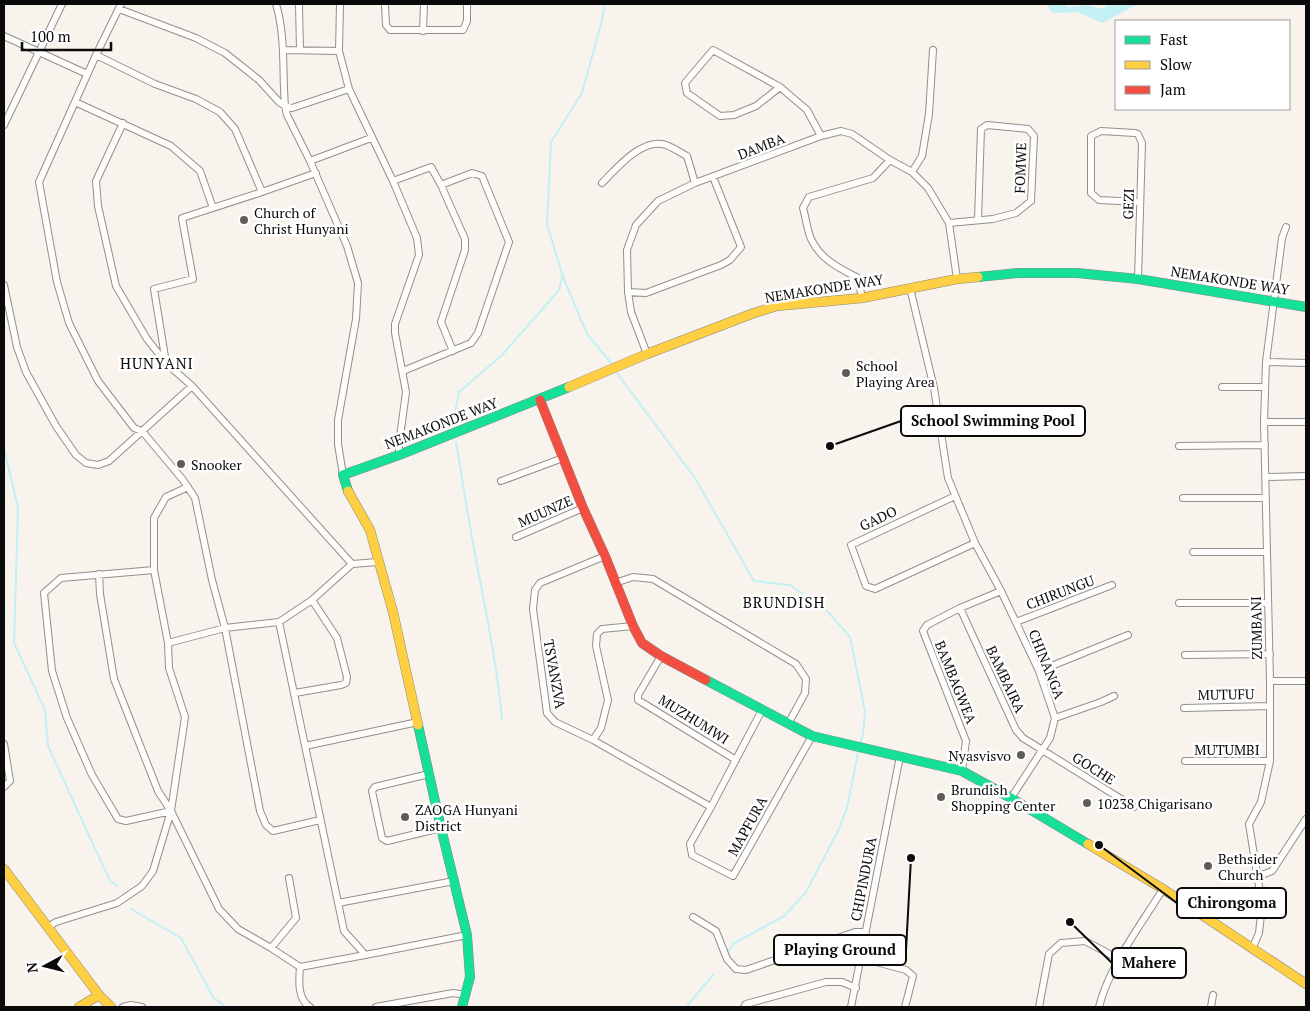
<svg xmlns="http://www.w3.org/2000/svg" width="1310" height="1011" viewBox="0 0 1310 1011" font-family="'PT Serif',serif">
  <rect width="100%" height="100%" fill="#f9f3ed"/>
  <!-- water -->
  <path fill="#c2f0f5" d="M1047,4H1064L1068,7L1088,5L1102,9L1109,4H1138L1102,23L1077,12L1052,13Z"/>
  <g fill="none" stroke-linecap="round" stroke-linejoin="round">
    <!-- stream -->
    <path stroke="#c2f0f5" stroke-width="2" d="M605,4L601,24L582,93L551,142L547,224L563,277L587,334L612,364
      M617,373L695,478L754,581L790,585L828,612L850,637L865,711L863,735L860,744
      M452,428L459,392L502,355L559,290L562,278
      M456,442C461,470 465,498 470,526C481,590 496,654 502,719
      M4,448L18,508L14,643L45,710L48,746L110,881L117,886
      M131,909L181,938L213,997L226,1007
      M728,952L733,944L784,916L806,892L838,831L847,808L858,753
      M686,1007L714,974"/>
    <defs>
      <path id="street" d="M121,4L96,55L39,182L57,282L69,323L98,381L134,428L142,431L183,480L195,498L212,580L225,628L260,811L266,825L273,831L320,820
        M276,4C286,38 282,72 285,106L287,115L310,161L347,246L358,283L356,319L338,420V444L343,475
        M299,4L300,50
        M340,4L339,51L349,89L393,181L417,238L419,255L395,324V333L406,392L399,444V455
        M385,4L386,25L390,30H463L467,21V4
        M119,9L196,38L225,53L259,80L279,102L285,106L292,108L349,89
        M423,31L424,4
        M4,36L87,74
        M284,50L339,51
        M96,55L155,84L196,99L220,112L235,129L262,192
        M780,87L756,106L734,115L720,116L687,93L685,83L713,50L780,87L807,110L821,136
        M75,102L171,146L200,171L213,208
        M123,123L96,181L98,206L116,286L147,339L166,363L192,386
        M4,125L62,4
        M310,161L371,138
        M912,172L922,156L929,114L933,50
        M393,181L431,167L441,185L465,239V250L441,322L453,351
        M602,183C616,169 640,140 662,144C670,145 679,152 687,156L695,183
        M949,223L993,219L1016,213L1031,201L1034,136L1028,129L987,125L981,129L978,220
        M1138,279L1142,143L1138,134L1135,133L1101,131L1091,136V193L1099,200L1140,202
        M4,285L17,347L26,372L56,426L76,455L86,463L98,465L109,461L192,386L352,564L378,562
        M910,288L934,388L948,478L975,543L1001,591L1039,671L1055,718L1050,738L1011,798
        M628,292L646,293L721,265L730,260L741,247L713,177
        M862,298L858,278C839,268 821,260 811,239C807,230 806,218 803,208L809,197L873,178L890,160
        M647,354L631,312L628,292L627,250L636,225L658,201L695,183L821,136L841,131L852,134L890,160L912,172L928,188L949,223L957,279
        M1266,362L1306,363
        M166,363L154,289L193,279L182,218L262,192L316,173
        M403,371L471,343L478,333L509,242L482,176L472,173L441,185
        M1222,387H1265
        M1264,422H1306
        M1179,446L1265,445
        M1266,477L1306,476
        M501,481L563,458
        M955,496L851,545L866,586L875,589L975,543
        M1183,498H1266
        M516,537L583,508
        M1193,552H1267
        M605,556L540,583L535,590L533,609L547,713L555,722L593,740L711,807
        M154,570L61,578L44,593L52,671L67,718L92,775L118,819L126,821L171,811
        M99,574L100,594L114,679L158,791L171,811L219,909L238,929L271,948L300,967L365,955L467,935
        M615,583L633,577L653,579L796,664L806,679L805,693L788,724
        M1179,603H1268
        M960,608L1016,730L1023,738L1134,807
        M279,622L344,931L361,950L365,955
        M1016,622L1112,585
        M168,643L225,628L279,622L312,600L352,564
        M1185,655L1270,654
        M661,656L638,695V700L736,760
        M1039,671L1128,635
        M1270,681H1306
        M295,693L341,685L346,683L347,677L337,638L312,600
        M1184,708L1269,706
        M762,710L711,807L690,844L692,855L733,876L812,736
        M1055,718L1101,702L1114,696
        M593,740L601,728L608,700L596,646L597,634L602,629L633,626
        M4,744L10,781L4,787
        M305,746L418,722
        M1185,761H1270
        M962,771L966,741L923,631L927,625L960,608L1001,591
        M429,774L375,787L372,791L382,838L387,841L441,828
        M1257,877L1272,871L1306,819
        M338,903L454,881
        M693,917L716,931L727,959L736,969L746,970L855,932H866
        M48,927L56,922L117,903L142,886L153,871L171,811L185,717L169,668L168,643L154,570V518L166,497L188,487
        M271,948L296,918L289,878
        M1252,949L1259,933L1262,905L1249,824L1261,802L1270,761V681L1264,422L1266,362L1282,238L1286,227
        M861,958L906,970L913,976L905,1007
        M300,967C299,980 297,999 310,1007
        M123,1007L131,1005L142,1007
        M376,1007L453,993L466,995
        M744,1007L746,1004L826,982H842L856,988
        M851,1007L900,756
        M1039,1007L1049,954L1061,943L1085,941L1119,959
        M1099,1007C1109,966 1141,925 1163,889
        M1211,1007L1213,995"/>
      <path id="fast" d="M978,277L1019,273H1077L1138,279L1306,307
        M348,491L343,475L399,455L569,387
        M706,680L812,736L962,771L1011,798L1088,844
        M418,725L441,828L467,935L470,977L462,1007"/>
      <path id="slow" d="M569,387L647,354L754,313L777,306L862,298L957,279L978,277
        M348,491L370,530L393,612L418,725
        M1088,844L1163,889L1306,984
        M4,869L99,995L111,1007
        M79,1007L99,995"/>
      <path id="jam" d="M540,400L583,508L605,556L633,626L642,643L661,656L706,680"/>
    </defs>
    <!-- street casing -->
    <use href="#street" stroke="#928f8c" stroke-width="8"/>
    <!-- fast casing -->
    <use href="#fast" stroke="#888683" stroke-width="10"/>
    <!-- slow casing -->
    <use href="#slow" stroke="#888683" stroke-width="10"/>
    <!-- jam casing -->
    <use href="#jam" stroke="#888683" stroke-width="10"/>
    <!-- street -->
    <use href="#street" stroke="#fefdfc" stroke-width="6"/>
    <!-- fast -->
    <use href="#fast" stroke="#16e098" stroke-width="9"/>
    <!-- slow -->
    <use href="#slow" stroke="#ffcf43" stroke-width="9"/>
    <!-- jam -->
    <use href="#jam" stroke="#f24e42" stroke-width="9"/>
  </g>
  <!-- markers -->
  <g fill="#5e5c59" stroke="#fff" stroke-width="2">
    <circle cx="244" cy="220" r="5"/>
    <circle cx="846" cy="373" r="5"/>
    <circle cx="181" cy="464" r="5"/>
    <circle cx="1021" cy="755" r="5"/>
    <circle cx="941" cy="797" r="5"/>
    <circle cx="1087" cy="803" r="5"/>
    <circle cx="405" cy="817" r="5"/>
    <circle cx="1208" cy="866" r="5"/>
  </g>
  <g text-anchor="middle" dominant-baseline="central" stroke-width="5" stroke-linejoin="round" paint-order="stroke">
    <!-- street labels -->
    <g font-size="14" fill="#0a0a0a" stroke="#fff">
      <text transform="translate(761 146) rotate(-21)">DAMBA</text>
      <text transform="translate(1020 168) rotate(-88)">FOMWE</text>
      <text transform="translate(1128 204) rotate(-88)">GEZI</text>
      <text transform="translate(1230 280) rotate(9)">NEMAKONDE WAY</text>
      <text transform="translate(824 288) rotate(-9)">NEMAKONDE WAY</text>
      <text transform="translate(441 423) rotate(-21)">NEMAKONDE WAY</text>
      <text transform="translate(545 511) rotate(-24)">MUUNZE</text>
      <text transform="translate(878 518) rotate(-25)">GADO</text>
      <text transform="translate(1060 592) rotate(-21)">CHIRUNGU</text>
      <text transform="translate(1256 628) rotate(-91)">ZUMBANI</text>
      <text transform="translate(1047 664) rotate(68)">CHINANGA</text>
      <text transform="translate(555 674) rotate(80)">TSVANZVA</text>
      <text transform="translate(1006 679) rotate(65)">BAMBAIRA</text>
      <text transform="translate(956 682) rotate(68)">BAMBAGWEA</text>
      <text transform="translate(1226 694) rotate(-1)">MUTUFU</text>
      <text transform="translate(694 719) rotate(32)">MUZHUMWI</text>
      <text x="1227" y="749">MUTUMBI</text>
      <text transform="translate(1094 768) rotate(32)">GOCHE</text>
      <text transform="translate(747 826) rotate(-61)">MAPFURA</text>
      <text transform="translate(863 879) rotate(-79)">CHIPINDURA</text>
    </g>
    <!-- poi labels -->
    <g font-size="14" fill="#0a0a0a" stroke="#fff" text-anchor="start">
      <text x="254" y="212">Church of<tspan x="254" dy="16">Christ Hunyani</tspan></text>
      <text x="856" y="365">School<tspan x="856" dy="16">Playing Area</tspan></text>
      <text x="191" y="464">Snooker</text>
      <text x="1011" y="755" text-anchor="end">Nyasvisvo</text>
      <text x="951" y="789">Brundish<tspan x="951" dy="16">Shopping Center</tspan></text>
      <text x="1097" y="803">10238 Chigarisano</text>
      <text x="415" y="809">ZAOGA Hunyani<tspan x="415" dy="16">District</tspan></text>
      <text x="1218" y="858">Bethsider<tspan x="1218" dy="16">Church</tspan></text>
    </g>
    <!-- neighbourhood labels -->
    <g font-size="15" letter-spacing="1" fill="#0a0a0a" stroke="#fff">
      <text x="157" y="363">HUNYANI</text>
      <text x="784" y="602">BRUNDISH</text>
    </g>
  </g>
  <!-- callouts -->
  <path fill="none" stroke="#0a0a0a" stroke-width="2" d="M830 446L901 421M1099 845L1177 903M911 858L906 950M1070 922L1112 963"/>
  <g fill="#0a0a0a" stroke="#fff" stroke-width="2">
    <circle cx="830" cy="446" r="5"/>
    <circle cx="1099" cy="845" r="5"/>
    <circle cx="911" cy="858" r="5"/>
    <circle cx="1070" cy="922" r="5"/>
  </g>
  <g fill="#fff" stroke="#0a0a0a" stroke-width="2">
    <rect x="901" y="406" width="184" height="30" rx="5"/>
    <rect x="1177" y="888" width="109" height="30" rx="5"/>
    <rect x="774" y="935" width="132" height="30" rx="5"/>
    <rect x="1112" y="948" width="74" height="30" rx="5"/>
  </g>
  <g font-size="15" text-anchor="middle" font-weight="bold" fill="#0a0a0a">
    <text x="993" y="426">School Swimming Pool</text>
    <text x="1232" y="908">Chirongoma</text>
    <text x="840" y="955">Playing Ground</text>
    <text x="1149" y="968">Mahere</text>
  </g>
  <!-- border -->
  <rect width="1310" height="1011" fill="none" stroke="#0a0a0a" stroke-width="10"/>
  <!-- legend -->
  <rect x="1115" y="20" width="175" height="90" fill="#ffffff" stroke="#9d9d9d"/>
  <rect x="1125" y="36" width="25" height="8" fill="#16e098" stroke="#9d9d9d"/>
  <text x="1160" y="45" font-size="15" fill="#0a0a0a">Fast</text>
  <rect x="1125" y="61" width="25" height="8" fill="#ffcf43" stroke="#9d9d9d"/>
  <text x="1160" y="70" font-size="15" fill="#0a0a0a">Slow</text>
  <rect x="1125" y="86" width="25" height="8" fill="#f24e42" stroke="#9d9d9d"/>
  <text x="1160" y="95" font-size="15" fill="#0a0a0a">Jam</text>
  <!-- north arrow -->
  <g transform="translate(45 966) rotate(263)" stroke="#ffffff" stroke-width="4" paint-order="stroke">
  <path d="M0-4L9 19L0 12L-9 19Z" fill="#0a0a0a"/>
  <text y="-8" font-size="14" font-weight="bold" text-anchor="middle" fill="#0a0a0a">N</text>
  </g>
  <!-- scale -->
  <path d="M22 42v8h89v-8" fill="none" stroke="#0a0a0a" stroke-width="2.5"/>
  <text x="30" y="42" font-size="15" fill="#0a0a0a" stroke="#ffffff" stroke-width="4" paint-order="stroke">100 m</text>
</svg>
